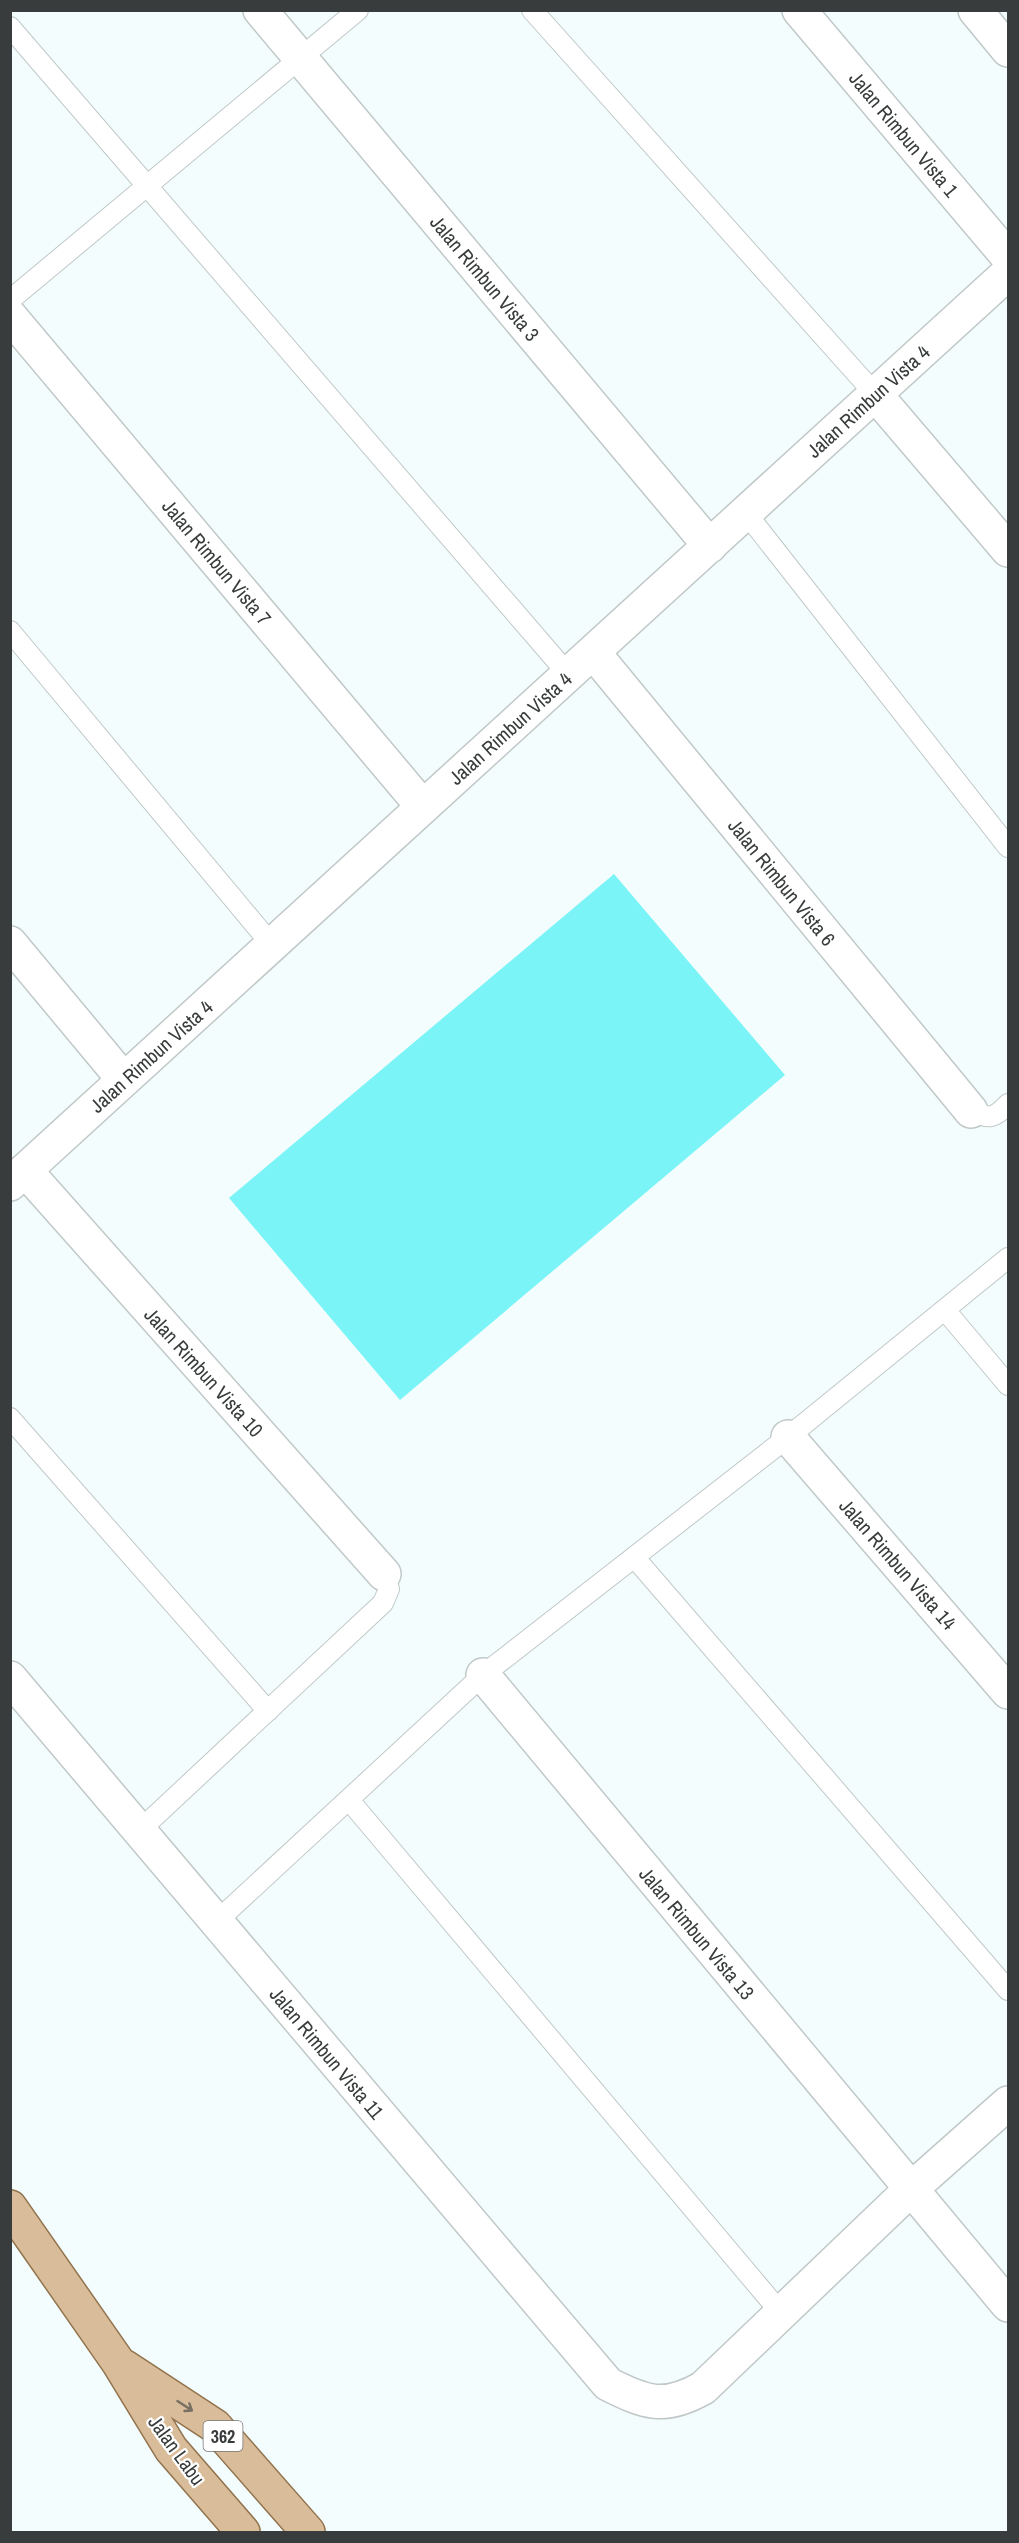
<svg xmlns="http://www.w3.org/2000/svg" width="1019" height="2543" viewBox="0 0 1019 2543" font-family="'Archivo Narrow',sans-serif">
  <rect width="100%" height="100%" fill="#f4fdfd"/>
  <!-- green -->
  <path fill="#7af4f7" d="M614,874L785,1075L400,1400L229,1198Z"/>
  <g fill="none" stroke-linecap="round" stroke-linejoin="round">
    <defs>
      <path id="service" d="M532,10L875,394
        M10,27L568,674
        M10,300L358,10
        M746,513L1008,847
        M10,631L272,945
        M971,1111C989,1119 994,1119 1008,1104
        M945,1310L1008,1385
        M10,1418L268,1711
        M634,1557L1008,1990
        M349,1800L781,2313
        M139,1831L383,1603L389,1589L384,1574
        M216,1922L483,1675L788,1437L1008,1258"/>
      <path id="minor" d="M260,10L710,546
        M799,10L1008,257
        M10,316L423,807
        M875,394L1008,550
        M593,652L971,1111
        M10,943L124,1080
        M25,1170L384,1574
        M10,1184L1008,273
        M788,1437L1008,1692
        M483,1675L1008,2305
        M10,1678L608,2384C646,2403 664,2410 703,2388L910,2190L1008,2103"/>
      <path id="tertiary" d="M975,10L1008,50"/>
      <path id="primary" d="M10,2207L118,2362L171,2449L243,2532
        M125,2367L215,2426L308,2532"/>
    </defs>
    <!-- service casing -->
    <use href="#service" stroke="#c0c8c8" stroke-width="22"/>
    <!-- minor casing -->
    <use href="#minor" stroke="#c0c8c8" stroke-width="36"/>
    <!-- tertiary casing -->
    <use href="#tertiary" stroke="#c0c8c8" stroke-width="36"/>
    <!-- primary casing -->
    <use href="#primary" stroke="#91734e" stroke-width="36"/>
    <!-- service -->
    <use href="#service" stroke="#fff" stroke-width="20"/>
    <!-- minor -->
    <use href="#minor" stroke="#fff" stroke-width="33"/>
    <!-- tertiary -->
    <use href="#tertiary" stroke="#fff" stroke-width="33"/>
    <!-- primary -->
    <use href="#primary" stroke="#d9bc9a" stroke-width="33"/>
  </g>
  <!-- one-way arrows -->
  <defs><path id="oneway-shaft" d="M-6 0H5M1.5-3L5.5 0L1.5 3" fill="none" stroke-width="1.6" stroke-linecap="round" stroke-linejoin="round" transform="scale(1.5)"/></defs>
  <use stroke="#796f62" href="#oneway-shaft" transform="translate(185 2406) rotate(33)"/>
  <g text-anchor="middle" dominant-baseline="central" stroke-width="4.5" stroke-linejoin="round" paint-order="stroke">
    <!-- shield labels -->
    <rect fill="#fff" stroke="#747676" stroke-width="1.5" x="203.5" y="2421" width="39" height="30" rx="4.5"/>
    <g font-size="18" font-weight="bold" fill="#393c3c">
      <text x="223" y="2436">362</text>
    </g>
    <!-- street labels -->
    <g font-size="20" fill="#393c3c" stroke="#fff">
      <text transform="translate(904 134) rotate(50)">Jalan Rimbun Vista 1</text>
      <text transform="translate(485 278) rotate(50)">Jalan Rimbun Vista 3</text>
      <text transform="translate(868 401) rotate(-42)">Jalan Rimbun Vista 4</text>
      <text transform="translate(217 562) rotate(50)">Jalan Rimbun Vista 7</text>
      <text transform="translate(510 728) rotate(-42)">Jalan Rimbun Vista 4</text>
      <text transform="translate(782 882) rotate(51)">Jalan Rimbun Vista 6</text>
      <text transform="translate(151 1056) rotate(-42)">Jalan Rimbun Vista 4</text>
      <text transform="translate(204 1372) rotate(48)">Jalan Rimbun Vista 10</text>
      <text transform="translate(898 1564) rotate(49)">Jalan Rimbun Vista 14</text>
      <text transform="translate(697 1933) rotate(50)">Jalan Rimbun Vista 13</text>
      <text transform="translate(327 2053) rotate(50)">Jalan Rimbun Vista 11</text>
      <text transform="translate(177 2450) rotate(54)">Jalan Labu</text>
    </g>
  </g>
  <!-- border -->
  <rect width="1019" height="2543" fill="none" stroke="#393c3c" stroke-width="24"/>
</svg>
